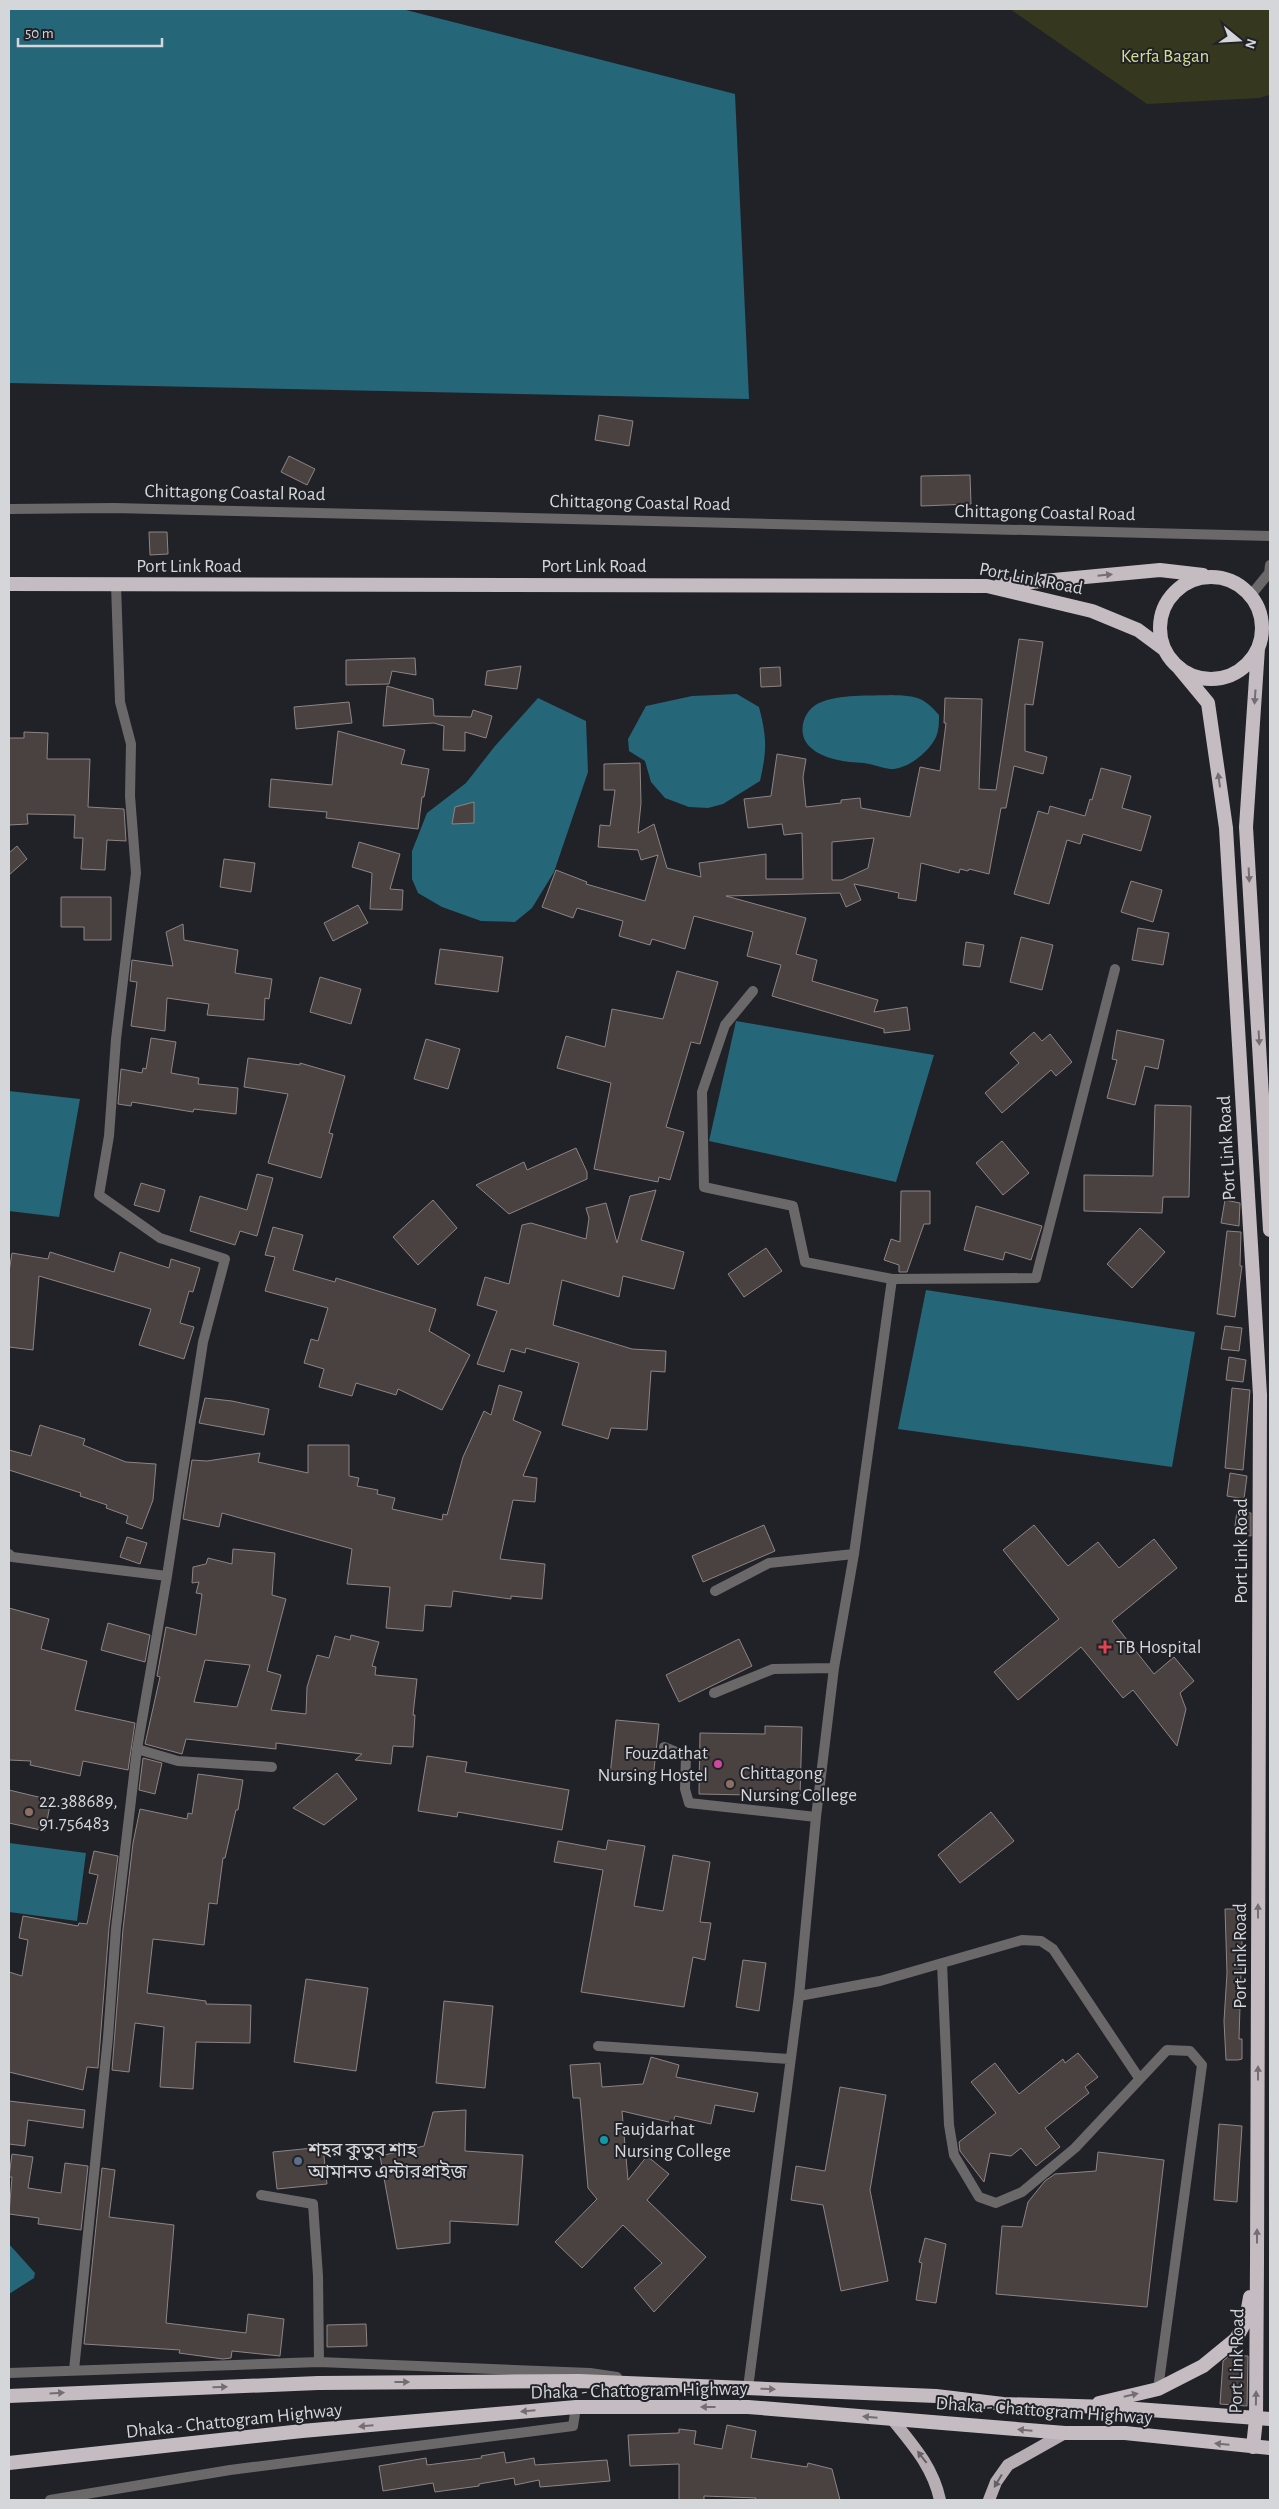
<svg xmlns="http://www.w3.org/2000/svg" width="1279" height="2509" viewBox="0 0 1279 2509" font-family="'Alegreya Sans','Noto Sans Bengali',sans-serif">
  <rect width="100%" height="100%" fill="#212128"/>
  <!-- green -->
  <path fill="#35381e" d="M1010,9H1270V95L1259,98L1147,104Z"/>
  <!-- water -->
  <path fill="#256679" d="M9,9H402L735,94L749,399L9,383Z
    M737,694L759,707C767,738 767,750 760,781L723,804L708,808L689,807L665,798L651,782L645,761L629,751L628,739L646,706L692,696Z
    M891,695C915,696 923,696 939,715C939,723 939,730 936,737C929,752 907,770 890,769C881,768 873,764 864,763C846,762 824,760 810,747C796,734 803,710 819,703C840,694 869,696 891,695Z
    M538,698L586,721L588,772L569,828L554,872L532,908L515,922L481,921L442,907L418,893L412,879V851L427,813L466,783L495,746Z
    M736,1021L934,1055L896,1182L709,1141Z
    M9,1091L80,1099L59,1217L9,1211Z
    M926,1290L1195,1332L1172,1467L898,1429Z
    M9,1843L86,1853L77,1921L9,1912Z
    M9,2244L35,2273L34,2278L9,2294Z"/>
  <!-- building -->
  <path fill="#4a4241" stroke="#8d8483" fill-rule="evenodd" d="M599,415L633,421L629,446L595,440Z
    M289,456L315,469L307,485L281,472Z
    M970,475L971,504L921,506V476Z
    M149,532H167L168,554L150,555Z
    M1019,639L1043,642L1033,705L1025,704V751L1047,757L1043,774L1014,766L1006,808H1001L989,874L969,869L968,871L960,869L959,873L921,863L916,901L898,898L899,893L854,884L861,900L846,907L840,893L726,896L806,918L796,954L817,960L812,981L878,1000L874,1012L907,1007L910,1030L884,1033V1029L772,996L781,965L747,956L753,932L694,916L685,949L652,939L650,945L619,936L623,921L577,908L573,918L542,907L556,870L587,882L586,884L645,901L658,855L641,860L638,850L598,847L600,825L610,826L615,790H604V764L640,763L641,803L638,833L654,824L667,868L701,877L699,863L766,854V879H803L802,833L784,835L782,824L748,828L744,799L771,796L777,754L806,759L803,777L806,807L841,803V800L860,798L861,808L910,817L920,767L940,771L946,723H944L945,698L982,699L979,789L996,790ZM874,838L868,868L842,880H832V842Z
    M415,658L416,675L392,671L389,684L346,685V660Z
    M521,666L517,689L485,685L487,671Z
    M780,667L781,686L761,687L760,668Z
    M387,686L433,699L434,716L471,717L473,710L492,716L486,738L465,732V751L443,750L444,726L434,723L383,726Z
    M349,702L352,723L296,729L294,707Z
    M338,731L405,750L401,764L429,769L424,797H422L418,829L326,818L327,812L269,807L271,779L332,785Z
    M24,732L48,733L47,759H90L88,807L124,809L126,841L107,840L105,870L81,869L83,838H74L75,815L27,814L28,824L9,825V738H24Z
    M1101,768L1131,776L1122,808L1151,816L1141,851L1083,834L1080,844L1067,840L1049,904L1014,894L1038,811L1048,814L1050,806L1085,816L1090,799L1092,800Z
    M474,802V823L452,824L455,807Z
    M359,842L400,854L390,889L403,890L402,910L370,909L372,873L352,867Z
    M17,846L27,859L9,875V853Z
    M224,859L255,863L251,892L220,887Z
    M1131,881L1162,890L1153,922L1121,912Z
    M61,897H111V940H84V927H61Z
    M358,905L368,923L333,941L324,923Z
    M183,924L184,940L238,950L235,973L272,979L269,999L265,998L264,1020L207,1015L209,1004L167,998L165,1031L131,1026L137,982L130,981L132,960L173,966L166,932Z
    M1138,928L1169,933L1163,965L1132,960Z
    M1021,937L1053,945L1042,990L1010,982Z
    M966,942L984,945L980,967L963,965Z
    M440,949L503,957L498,992L435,984Z
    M677,971L718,982L700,1044L691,1042L666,1127L684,1132L670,1180L659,1177L658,1182L594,1169L611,1083L557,1068L566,1036L605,1047L612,1009L663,1019Z
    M320,977L361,989L351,1024L310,1012Z
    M1117,1030L1164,1040L1158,1069L1145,1066L1135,1105L1107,1098L1117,1060L1112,1059Z
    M1034,1032L1042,1041L1050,1034L1072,1062L1056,1076L1051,1070L1002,1113L985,1093L1019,1063L1010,1053Z
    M151,1038L176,1042L171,1073L199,1078L198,1084L238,1088L236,1114L194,1109L193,1112L132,1102L131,1106L118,1104L121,1069L142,1073L143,1068L146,1069Z
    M426,1039L460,1049L448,1089L414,1079Z
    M248,1058L300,1065V1063L345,1076L329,1133L333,1134L321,1178L268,1163L288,1094L244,1087Z
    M1155,1105L1191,1106L1189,1197H1163L1162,1213L1084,1211V1175L1153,1176Z
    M1002,1141L1029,1173L1003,1195L976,1163Z
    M576,1148L587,1172V1179L509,1214L476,1185L524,1162L527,1170Z
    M257,1174L273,1178L257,1236L240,1231L235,1245L190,1231L200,1196L247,1210Z
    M141,1183L165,1190L159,1212L134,1205Z
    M656,1190L641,1240L684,1252L674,1289L623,1276L619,1297L562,1280L553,1325L632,1349L666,1351L665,1372L651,1371L647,1430L611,1428L608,1439L562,1425L579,1363L526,1348L525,1353L511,1349L504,1372L477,1364L497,1311L477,1305L485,1277L509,1284L522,1225L531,1223L586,1239L589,1218L586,1208L606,1203L617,1243L630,1196Z
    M901,1191H930V1224H924L907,1272H899V1265L884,1260L891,1239L900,1242Z
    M433,1200L457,1228L418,1265L393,1237Z
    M1225,1200L1240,1203L1239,1226L1221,1223Z
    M976,1206L1042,1226L1031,1260L1005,1252L1003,1260L964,1250Z
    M273,1227L303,1235L293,1270L335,1282L336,1278L436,1309L429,1331L470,1355L442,1410L398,1389L396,1395L356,1383L352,1396L319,1387L324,1369L304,1363L311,1339L318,1341L328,1308L265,1291L275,1257L265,1255Z
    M1140,1228L1165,1252L1132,1288L1107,1264Z
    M1227,1231L1241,1232L1240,1266H1242L1235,1317L1217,1314Z
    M766,1248L782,1271L744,1297L728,1274Z
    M50,1252L114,1272L120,1252L169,1268L171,1259L200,1268L193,1292L189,1291L180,1323L194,1327L184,1359L139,1345L151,1309L39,1276L33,1350L9,1347V1272L12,1253L48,1259Z
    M1225,1326L1242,1328L1239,1351L1221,1349Z
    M1229,1357L1246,1360L1243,1382L1226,1380Z
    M499,1385L522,1392L513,1420L541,1432L523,1476L537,1478L535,1502L513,1500L500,1559L545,1564L542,1599L511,1596V1599L453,1591L451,1607L425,1605L423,1631L386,1628L390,1587L347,1584L352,1549L222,1513L219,1527L183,1519L192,1460L207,1461L260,1453L258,1462L308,1473V1445H349V1476L359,1478L357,1486L378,1490L377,1494L395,1498L392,1509L442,1520L443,1514L447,1515L463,1457L484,1411L491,1415Z
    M1232,1388L1250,1390L1243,1470L1225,1468Z
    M205,1398L232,1401L269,1409L264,1435L199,1423Z
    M40,1425L85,1439L83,1445L126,1462L156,1464L153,1500L142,1529L126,1523L128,1516L106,1508L107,1505L80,1496L81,1493L9,1470V1450L31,1456Z
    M1230,1473L1247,1476L1244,1499L1227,1496Z
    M1237,1511L1251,1513V1536L1234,1534Z
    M764,1525L775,1551L703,1582L692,1556Z
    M1034,1525L1068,1566L1098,1542L1119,1568L1154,1539L1177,1568L1112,1621L1154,1674L1174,1657L1194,1681L1180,1693L1186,1709L1177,1746L1133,1690L1123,1698L1081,1647L1018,1700L994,1672L1059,1619L1003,1550Z
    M127,1537L147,1543L140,1564L120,1557Z
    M233,1549L275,1553L272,1595L286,1599L267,1671L281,1675L271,1710L306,1714L307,1687L317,1655L329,1658L335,1636L350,1640L351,1635L379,1642L372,1666L376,1667L375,1675L417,1679L413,1715H415L413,1747L393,1746L391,1764L355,1760L362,1754L276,1743V1749L186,1739L182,1754L145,1744L160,1677L157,1676L166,1627L196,1635L202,1594L196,1593L199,1582L192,1583L193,1567L206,1564L208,1558L232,1564ZM205,1660L250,1665L237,1707L194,1702Z
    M9,1608L49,1619L41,1649L87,1661L75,1710L135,1723L128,1770L83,1761L80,1776L30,1765L31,1761L9,1760Z
    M108,1623L150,1635L145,1662L101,1650Z
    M739,1639L752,1666L679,1702L666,1675Z
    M616,1720L659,1724L653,1779L610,1775Z
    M765,1726L802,1727L800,1796L699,1794L700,1733L765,1734Z
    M427,1756L467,1762L465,1772L569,1790L562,1830L458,1812L457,1817L418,1811Z
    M143,1758L162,1763L155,1794L139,1790Z
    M337,1773L357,1799L324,1825L293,1808Z
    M198,1774L243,1780L238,1810H236L225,1858H223L217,1904L209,1903L204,1945L153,1939L147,1993L206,2001V2004L251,2005L250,2043L196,2042L193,2089L160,2087L164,2027L135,2023L129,2072L112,2070L123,1929L133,1843L140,1809L187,1819L188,1813L192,1814Z
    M9,1790L51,1800L45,1831L9,1823Z
    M991,1812L1014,1841L960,1883L938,1855Z
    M608,1840L645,1846L634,1906L663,1911L673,1855L710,1862L700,1922L711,1923L705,1960L693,1957L684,2007L581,1992L603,1870L554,1862L558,1841L606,1850Z
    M94,1851L118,1856L109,1928L98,2068L87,2067L83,2090L9,2072V1972L22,1976L28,1940L19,1938L23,1916L78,1926L79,1923L87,1924L98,1875L89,1873Z
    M1225,1909H1243L1239,2039H1242V2059L1238,2060H1226L1224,2021L1227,1973Z
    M743,1960L766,1963L759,2011L736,2007Z
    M306,1979L368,1988L356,2071L294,2062Z
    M444,2001L493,2006L485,2088L436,2083Z
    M1078,2053L1098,2077L1085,2087L1089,2093L1045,2128L1060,2147L1036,2166L1021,2148L1011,2156L990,2153L984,2182L960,2151L959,2142L996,2113L971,2082L995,2063L1019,2094L1063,2059L1065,2063Z
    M651,2057L679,2065L676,2077L758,2093L754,2112L715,2105L711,2124L675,2116L673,2123L622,2111L628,2180L647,2156L669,2174L647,2200L706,2257L654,2312L634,2288L662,2263L623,2225L582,2268L555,2242L597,2199L588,2188L580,2098H573L570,2065L600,2063L602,2087L643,2084Z
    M840,2087L886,2095L870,2190L888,2281L841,2291L823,2205L791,2200L796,2166L825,2171Z
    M9,2101L85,2110L83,2128L28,2120L25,2146L9,2144Z
    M466,2110L465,2151L523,2155L518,2225L450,2221V2243L397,2249L380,2156L424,2146L433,2112Z
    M1219,2124L1242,2126L1237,2202L1214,2200Z
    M323,2147L327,2184L277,2189L273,2152Z
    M1098,2152L1164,2160L1147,2307L996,2294L1002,2226L1022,2227L1028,2202L1045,2181L1055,2174L1096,2171Z
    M12,2154L33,2157L28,2188L61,2193L65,2163L88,2166L81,2230L38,2224L39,2218L9,2214L12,2177H9Z
    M102,2168L115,2170L109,2217L174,2225L166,2323L246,2333L248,2314L284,2319L280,2356L232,2351L231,2358L223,2359L179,2353L180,2350L84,2344Z
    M925,2238L946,2244L936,2303L916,2300L922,2263L919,2262Z
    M366,2324L367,2346L327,2347V2325Z
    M1230,2355L1248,2356L1247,2406L1220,2404L1223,2361Z
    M727,2425L756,2431L751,2458L807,2467L808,2463L832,2469L840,2500H755L756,2498L704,2496V2500H679V2464L630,2466L628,2435L679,2433V2429L696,2431L694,2444L722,2449Z
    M504,2452L506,2463L534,2458L535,2465L607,2460L610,2481L540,2487L539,2480L515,2485L514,2478L479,2484V2486L435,2492L433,2483L383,2491L379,2466L426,2458L427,2465L482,2458L481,2456Z"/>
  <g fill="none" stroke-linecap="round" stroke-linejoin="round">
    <!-- service -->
    <path stroke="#6b6869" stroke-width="10" d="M753,991L725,1025L702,1092L704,1187L793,1206L805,1262L892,1279L1036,1278L1115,969
      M715,1591L769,1563L854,1554
      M714,1693L773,1669L834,1668
      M664,1747L686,1756L685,1789L689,1803L816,1817
      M942,1963L949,2125L954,2155L979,2197L996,2203L1022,2192L1075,2148L1167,2050L1190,2051L1202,2065L1158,2389
      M799,1996L880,1981L1022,1940L1041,1941L1053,1949L1139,2078
      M598,2046L789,2059
      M748,2388L799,1996L816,1817L834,1668L854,1554L892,1279"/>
    <!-- minor -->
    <path stroke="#6b6869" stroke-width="10" d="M9,509L114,508L1270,536
      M1251,595L1269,573L1270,565
      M9,1554L12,1557L167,1576
      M137,1749L178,1761L272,1767
      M261,2195L313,2204L318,2276L319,2362
      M74,2370L108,2037L116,1928L137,1749L167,1576L203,1342L225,1259L160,1238L99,1195L109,1136L116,1039L136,873L130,796L131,744L120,702L116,585
      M9,2373L319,2362L590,2373L617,2377
      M50,2500L230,2470L573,2426L576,2407"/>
    <!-- primary -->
    <path stroke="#b6aeb2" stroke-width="12" d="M892,2419C913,2445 933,2467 940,2500
      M989,2500L996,2482L1008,2465L1065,2433"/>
    <!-- trunk -->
    <path stroke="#c4bcc0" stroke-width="14" d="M1160 628a51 51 0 1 1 102 0a51 51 0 1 1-102 0Z
      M9,584L987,586L1092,611L1138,630L1165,650
      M1000,585L1160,570L1203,575
      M1258,648L1246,827L1270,1230
      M1179,668L1208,703L1226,828L1260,1395L1257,2261L1256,2419L1253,2447
      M9,2396L318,2383L579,2381L936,2396L1003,2404L1110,2407L1270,2419
      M1099,2403L1158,2389L1203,2366L1236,2339L1246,2320L1250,2297
      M9,2463L302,2431L576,2407H748L1065,2433H1125L1270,2448"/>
  </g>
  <!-- one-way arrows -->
  <defs><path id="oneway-solid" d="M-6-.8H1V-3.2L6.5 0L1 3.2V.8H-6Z" transform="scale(1.25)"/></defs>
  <g fill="#726e74">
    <use href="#oneway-solid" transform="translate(1105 575) rotate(-6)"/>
    <use href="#oneway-solid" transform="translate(1255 697) rotate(94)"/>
    <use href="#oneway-solid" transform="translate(1219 780) rotate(-98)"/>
    <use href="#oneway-solid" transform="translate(1249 875) rotate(87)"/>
    <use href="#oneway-solid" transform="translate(1259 1038) rotate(87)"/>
    <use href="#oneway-solid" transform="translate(1258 1911) rotate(-90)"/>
    <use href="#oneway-solid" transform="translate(1258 2073) rotate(-90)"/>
    <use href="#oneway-solid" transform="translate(1257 2236) rotate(-90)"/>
    <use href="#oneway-solid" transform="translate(402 2382)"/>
    <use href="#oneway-solid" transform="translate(220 2387) rotate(-2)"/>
    <use href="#oneway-solid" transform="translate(768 2389) rotate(2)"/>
    <use href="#oneway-solid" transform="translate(57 2393) rotate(-3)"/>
    <use href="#oneway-solid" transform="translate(1131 2395) rotate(-13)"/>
    <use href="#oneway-solid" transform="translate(1256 2398) rotate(-89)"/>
    <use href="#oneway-solid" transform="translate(708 2407) rotate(-180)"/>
    <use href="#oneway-solid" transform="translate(528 2411) rotate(175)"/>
    <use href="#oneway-solid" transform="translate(870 2417) rotate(-175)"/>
    <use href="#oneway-solid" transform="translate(366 2426) rotate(175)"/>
    <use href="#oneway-solid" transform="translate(1025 2430) rotate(-175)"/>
    <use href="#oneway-solid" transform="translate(1222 2444) rotate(-175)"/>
  </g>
  <g fill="#646066">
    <use href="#oneway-solid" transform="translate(922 2457) rotate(-128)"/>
    <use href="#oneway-solid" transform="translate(998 2481) rotate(121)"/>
  </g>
  <!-- markers -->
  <path fill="#e0444e" stroke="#212128" stroke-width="2" d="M1102.5 1639.5h5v5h5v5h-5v5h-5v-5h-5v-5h5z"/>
  <circle fill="#d1479c" stroke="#212128" stroke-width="2" cx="718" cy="1764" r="5"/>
  <g fill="#8d6e63" stroke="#212128" stroke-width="2">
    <circle cx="730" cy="1784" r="5"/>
    <circle cx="29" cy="1812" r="5"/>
  </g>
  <circle fill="#0f9aa8" stroke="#212128" stroke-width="2" cx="604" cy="2140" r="5"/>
  <circle fill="#5c6f8a" stroke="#212128" stroke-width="2" cx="298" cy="2161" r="5"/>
  <g text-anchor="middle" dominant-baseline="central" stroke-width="4" stroke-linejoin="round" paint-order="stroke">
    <!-- park labels -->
    <g font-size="19" fill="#d3dd8f" stroke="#212128">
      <text x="1165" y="56">Kerfa Bagan</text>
    </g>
    <!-- street labels -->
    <g font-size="19" fill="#d5d6da" stroke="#212128">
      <text transform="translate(235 493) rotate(1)">Chittagong Coastal Road</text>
      <text transform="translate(640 503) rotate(1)">Chittagong Coastal Road</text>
      <text transform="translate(1045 513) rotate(1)">Chittagong Coastal Road</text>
      <text x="189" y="566">Port Link Road</text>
      <text x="594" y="566">Port Link Road</text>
      <text transform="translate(1031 579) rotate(11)">Port Link Road</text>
      <text transform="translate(1227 1148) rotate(-93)">Port Link Road</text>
      <text transform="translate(1241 1551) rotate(-90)">Port Link Road</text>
      <text transform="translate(1240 1956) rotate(-90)">Port Link Road</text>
      <text transform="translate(1237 2361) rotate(-89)">Port Link Road</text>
      <text transform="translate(639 2391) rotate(-1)">Dhaka - Chattogram Highway</text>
      <text transform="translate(1044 2411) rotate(4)">Dhaka - Chattogram Highway</text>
      <text transform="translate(234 2421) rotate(-6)">Dhaka - Chattogram Highway</text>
    </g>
    <!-- poi labels -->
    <g font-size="19" fill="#d5d6da" stroke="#212128" text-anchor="start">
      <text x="1116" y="1647">TB Hospital</text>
      <text x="708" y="1753" text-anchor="end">Fouzdathat<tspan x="708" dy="22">Nursing Hostel</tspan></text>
      <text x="740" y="1773">Chittagong<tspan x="740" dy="22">Nursing College</tspan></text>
      <text x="39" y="1801">22.388689,<tspan x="39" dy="22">91.756483</tspan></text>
      <text x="614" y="2129">Faujdarhat<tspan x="614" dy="22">Nursing College</tspan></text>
      <text x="308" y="2150">শহর কুতুব শাহ<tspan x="308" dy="22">আমানত এন্টারপ্রাইজ</tspan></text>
    </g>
  </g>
  <!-- border -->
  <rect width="1279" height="2509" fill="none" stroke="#d5d6da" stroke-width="20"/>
  <!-- north arrow -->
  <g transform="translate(1239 40) rotate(108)" stroke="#212128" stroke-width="4" paint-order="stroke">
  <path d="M0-4L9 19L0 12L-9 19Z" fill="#d5d6da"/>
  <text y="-8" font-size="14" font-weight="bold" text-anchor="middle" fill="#d5d6da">N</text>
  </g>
  <!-- scale -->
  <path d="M18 38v8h144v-8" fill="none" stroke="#d5d6da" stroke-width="2.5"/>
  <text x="25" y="38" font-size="15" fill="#d5d6da" stroke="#212128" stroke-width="4" paint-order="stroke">50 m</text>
</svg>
